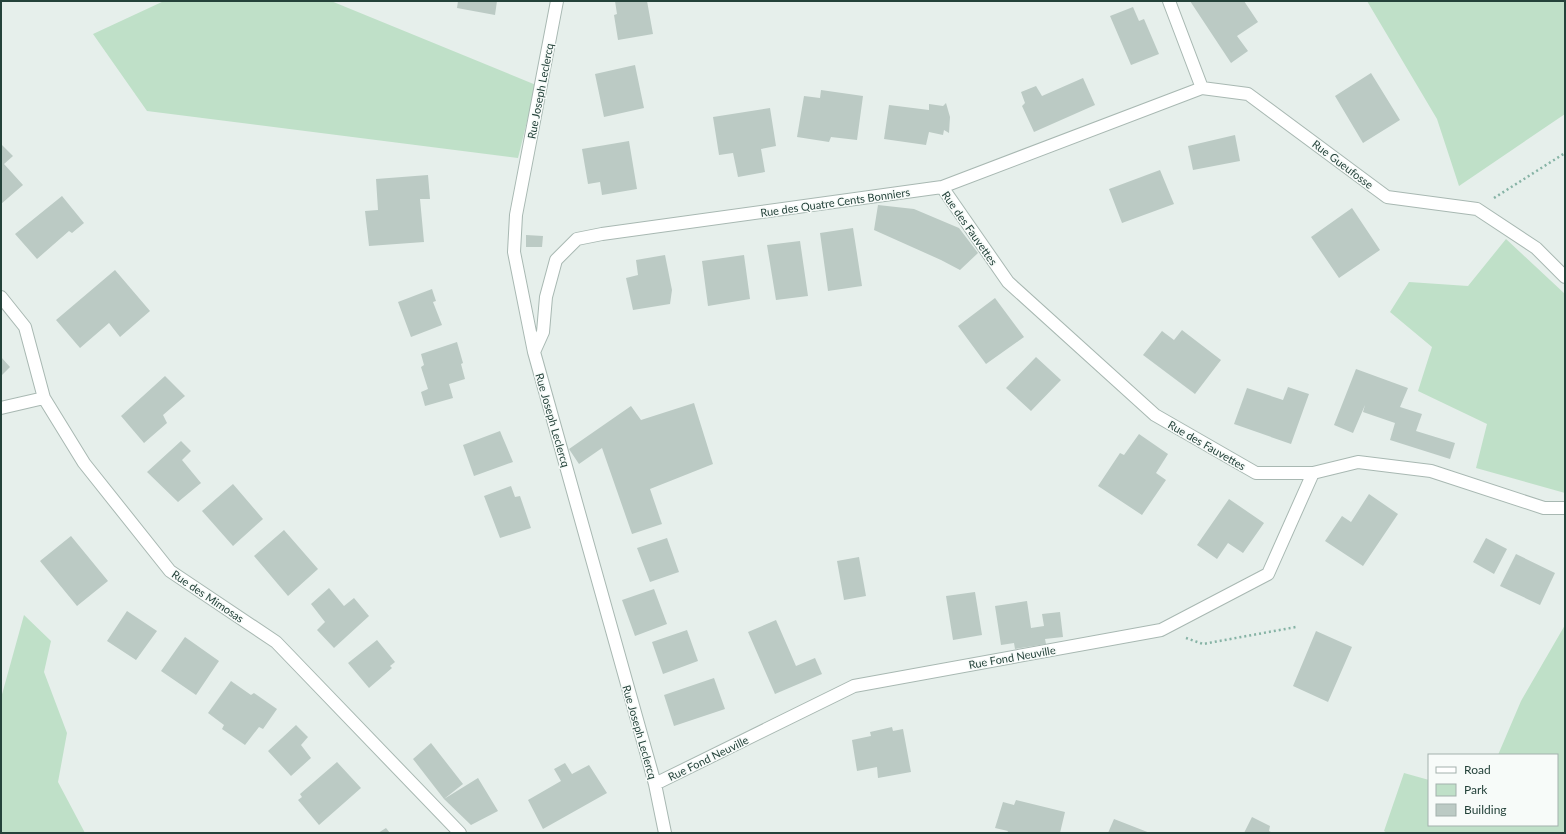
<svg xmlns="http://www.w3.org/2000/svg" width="1566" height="834" viewBox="0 0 1566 834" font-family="Lato,sans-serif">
  <rect width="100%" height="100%" fill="#e6efeb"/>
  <!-- green -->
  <path fill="#bfe0c8" d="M164,1H331L536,85L518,158L147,111L93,34Z
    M1367,1H1565V114L1459,186L1437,119Z
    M1506,239L1565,294V493L1476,468L1487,424L1418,391L1432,347L1390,312L1409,282L1468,286Z
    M24,615L51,641L44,672L67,733L58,782L85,833H1V698Z
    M1565,625V833H1387L1384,831L1404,773L1429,780V825H1557V755H1498L1521,701Z"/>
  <!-- building -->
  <path fill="#bbcac4" d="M458,1H497L495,15L457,8Z
    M615,1H647L653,34L618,40L614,15L617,14Z
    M1190,1H1244L1258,22L1237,36L1248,51L1231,63Z
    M1133,7L1139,21L1144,19L1159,54L1131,65L1110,16Z
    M635,65L644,108L604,117L595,74Z
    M1371,73L1400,120L1363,143L1335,96Z
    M1083,78L1095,105L1034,132L1022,106L1025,103L1021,92L1036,86L1042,96Z
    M821,90L863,96L857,140L831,137L829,142L797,137L804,96L820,98Z
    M946,103L950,117L949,133L944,130L943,135L929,132L926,145L884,139L889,105L929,110V104L943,106Z
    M770,108L776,146L761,149L765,172L738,177L733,153L719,155L713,117Z
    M1235,135L1240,161L1193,170L1188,146Z
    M629,141L637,189L602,195L600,182L588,184L582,149Z
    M1,144L13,156L4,164L23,185L1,204Z
    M1160,170L1174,204L1122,223L1109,189Z
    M428,175L430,199H420L424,242L369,246L365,211L378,210L376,179Z
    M62,196L84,223L72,233L69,231L37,259L15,234Z
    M878,205L914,209L959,228L978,253L960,270L941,260L874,230Z
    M1352,208L1380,250L1339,278L1311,237Z
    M853,228L862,286L828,291L820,233Z
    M526,235L543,236L542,247H526Z
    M800,241L808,296L776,300L767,245Z
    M665,255L672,290L670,304L633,310L626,278L638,275L636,260Z
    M744,255L750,299L708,306L702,261Z
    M115,270L150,311L120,337L109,323L80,348L56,320Z
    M432,289L436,301L433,302L442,325L411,337L398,302Z
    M995,298L1024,337L986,364L958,326Z
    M1182,330L1221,360L1195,394L1143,355L1162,331L1174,340Z
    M457,342L463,363L461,364L465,379L449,384L453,398L425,406L421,392L428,389L421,367L424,365L421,354Z
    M1,357L10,367L1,376Z
    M1036,357L1061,380L1031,411L1006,388Z
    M1356,369L1408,388L1400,407L1422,414L1416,431L1455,443L1450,459L1390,440L1395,423L1363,412L1365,405L1353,433L1334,425Z
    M165,376L185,396L163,415L167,423L144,443L121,416Z
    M1288,387L1309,394L1291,444L1234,424L1247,388L1283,400Z
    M694,403L713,464L650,489L662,524L632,534L602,448L579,464L569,449L631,406L641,420Z
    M500,431L513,462L474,476L463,445Z
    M1139,434L1168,454L1156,473L1166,480L1142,515L1098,486L1120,453L1124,455Z
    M181,441L191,451L182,460L201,483L178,502L147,472Z
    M233,484L263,519L233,546L202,511Z
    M511,486L515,497L520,496L531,528L500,538L484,496Z
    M1369,494L1398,514L1363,566L1325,541L1342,516L1351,522Z
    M1229,499L1264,523L1243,553L1228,543L1217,559L1197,545Z
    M284,530L318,569L288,596L254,556Z
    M71,536L108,581L77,606L40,561Z
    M667,538L679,572L650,582L637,548Z
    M1486,538L1507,549L1494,574L1473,562Z
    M1516,554L1555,573L1540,605L1500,586Z
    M859,557L866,596L844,600L837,561Z
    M329,588L344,606L354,598L369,616L334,648L317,630L325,622L311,604Z
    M654,589L667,624L635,636L622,600Z
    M975,592L982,635L953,640L946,596Z
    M1027,601L1031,628L1044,626L1042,614L1060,612L1063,637L1045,639L1046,644L1015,649L1014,643L1001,645L995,606Z
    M127,611L157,631L136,660L107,641Z
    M776,620L796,666L815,658L822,674L775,694L748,632Z
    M687,630L698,661L663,674L652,642Z
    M1316,631L1352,647L1328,702L1293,686Z
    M185,637L219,661L196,695L161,671Z
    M377,640L395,662L390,666L392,668L369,688L348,663Z
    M714,678L725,709L674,726L664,695Z
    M231,681L251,695L254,693L277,709L263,729L259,727L245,745L222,729L224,725L208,713Z
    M296,725L308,737L301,745L311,758L291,776L268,751Z
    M892,727L893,731L903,729L911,772L878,778L877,767L857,771L852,740L871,736L870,732Z
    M431,743L463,784L444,799L413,759Z
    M337,762L361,788L319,825L298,800L302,797L300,794Z
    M565,763L572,774L589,765L607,793L543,829L528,800L561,781L554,769Z
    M478,778L498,811L471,825L444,799Z
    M1016,800L1065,812L1060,833H1007L1008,831L995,828L1003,802L1014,805Z
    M1252,817L1270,826L1269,831L1273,833H1244Z
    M1114,819L1150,833H1108Z
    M386,828L390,833H378Z"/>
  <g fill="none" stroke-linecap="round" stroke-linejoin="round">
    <defs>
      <path id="street" d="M557,1L516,215L514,252L534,352L655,784L665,833
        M1169,1L1202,88L1248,94L1387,197L1477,209L1536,248L1565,277
        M942,187L1008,282L1155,415L1256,473H1313L1358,462L1431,471L1544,508H1565
        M1,297L25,327L44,398L84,463L170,571L276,642L460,833
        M534,352L543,332L546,297L556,260L577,239L602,234L942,187L1202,88
        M1,408L44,398
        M655,784L854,686L1161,630L1268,574L1313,473"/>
    </defs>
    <!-- street casing -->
    <use href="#street" stroke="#a8b8b2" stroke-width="14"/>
    <!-- path -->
    <path stroke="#86b3a5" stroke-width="2.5" stroke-dasharray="2 3" stroke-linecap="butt" d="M1494,198L1565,153
      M1186,638L1203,644L1296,627"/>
    <!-- street -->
    <use href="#street" stroke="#fff" stroke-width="12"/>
  </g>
  <g text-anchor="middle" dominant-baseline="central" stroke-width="3" stroke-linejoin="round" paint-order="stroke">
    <!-- street labels -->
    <g font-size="11" fill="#24423a" stroke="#f7fbf9">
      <text transform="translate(540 91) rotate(-79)">Rue Joseph Leclercq</text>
      <text transform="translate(1343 164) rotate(37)">Rue Gueufosse</text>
      <text transform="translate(835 202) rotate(-8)">Rue des Quatre Cents Bonniers</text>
      <text transform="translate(970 228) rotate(55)">Rue des Fauvettes</text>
      <text transform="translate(553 420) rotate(74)">Rue Joseph Leclercq</text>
      <text transform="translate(1207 445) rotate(30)">Rue des Fauvettes</text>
      <text transform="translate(208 596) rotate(34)">Rue des Mimosas</text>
      <text transform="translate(1012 657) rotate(-10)">Rue Fond Neuville</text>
      <text transform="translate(640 732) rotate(74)">Rue Joseph Leclercq</text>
      <text transform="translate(708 758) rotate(-26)">Rue Fond Neuville</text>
    </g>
  </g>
  <!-- border -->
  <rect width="1566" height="834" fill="none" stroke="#24423a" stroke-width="4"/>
  <!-- legend -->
  <rect x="1428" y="754" width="130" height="72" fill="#f7fbf9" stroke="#a3b1ad"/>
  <rect x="1436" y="767" width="20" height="6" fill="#ffffff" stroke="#a3b1ad"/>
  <text x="1464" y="774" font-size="12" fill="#24423a">Road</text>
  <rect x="1436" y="784" width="20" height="12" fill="#bfe0c8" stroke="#a3b1ad"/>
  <text x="1464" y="794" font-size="12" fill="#24423a">Park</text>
  <rect x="1436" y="804" width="20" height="12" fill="#bbcac4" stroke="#a3b1ad"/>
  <text x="1464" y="814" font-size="12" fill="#24423a">Building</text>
</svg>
